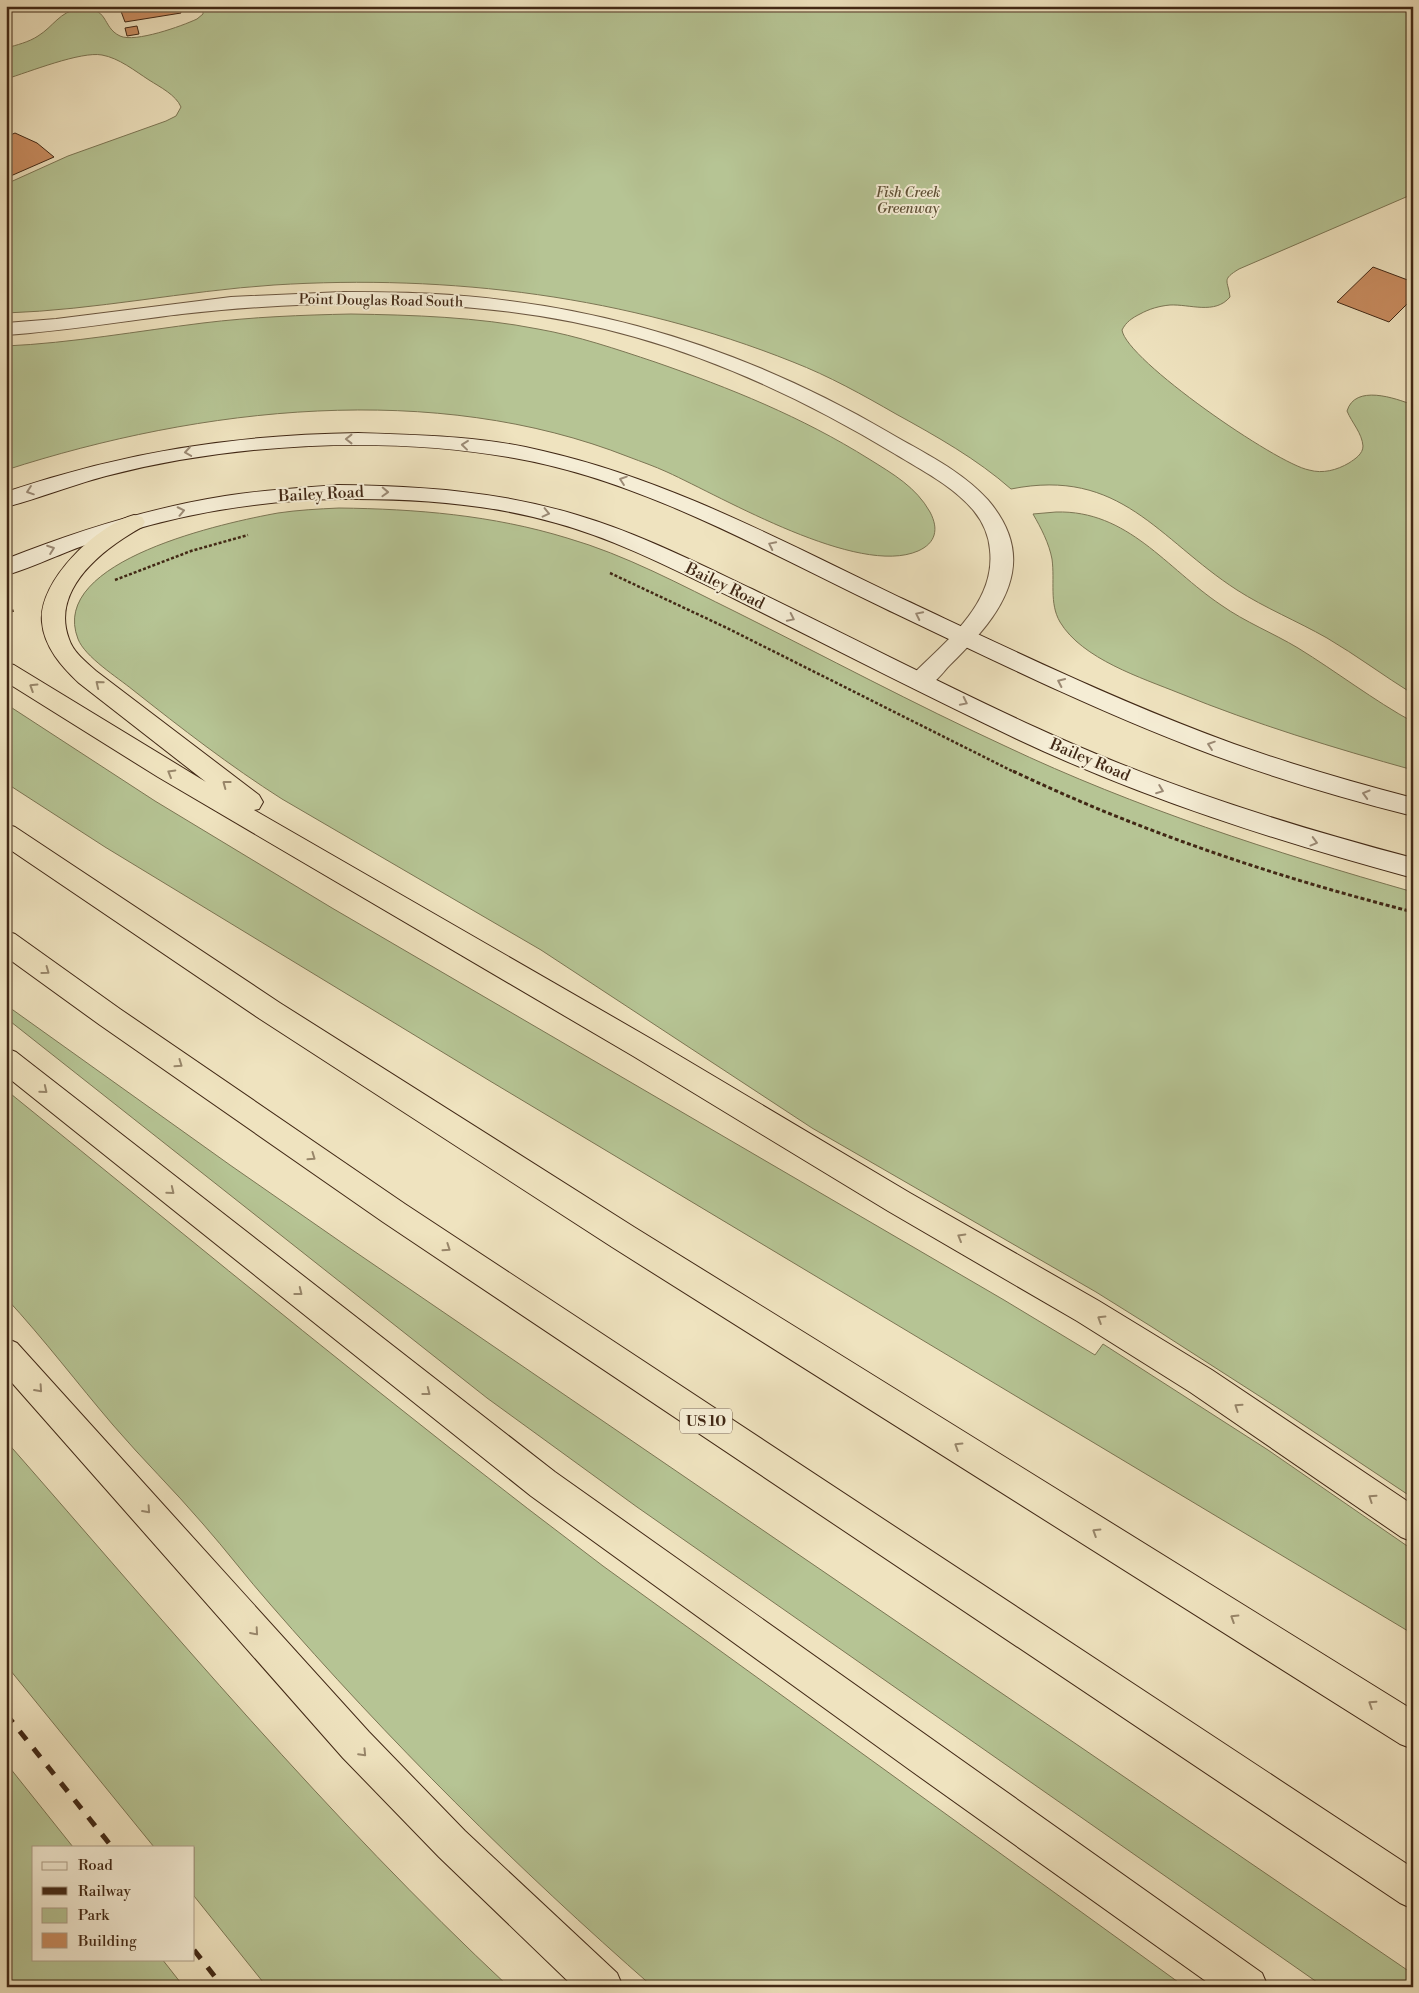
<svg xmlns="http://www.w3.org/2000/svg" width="1419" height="1993" viewBox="0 0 1419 1993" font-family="'Libre Bodoni',serif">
  <rect width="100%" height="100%" fill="#efe3bf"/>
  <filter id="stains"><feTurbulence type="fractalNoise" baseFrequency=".004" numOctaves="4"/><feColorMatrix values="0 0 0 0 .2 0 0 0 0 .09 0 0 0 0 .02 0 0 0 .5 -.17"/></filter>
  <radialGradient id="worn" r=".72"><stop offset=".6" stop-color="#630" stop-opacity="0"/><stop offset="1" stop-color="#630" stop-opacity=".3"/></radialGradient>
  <!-- green -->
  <path fill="#b6c494" stroke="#7c7654" d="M203,6H1413V194L1239,269C1221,280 1228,280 1230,297C1215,315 1190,304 1170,305C1159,306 1149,309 1140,314C1132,318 1126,322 1122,330C1126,360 1277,464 1309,470C1323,474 1337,470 1349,463C1355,459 1363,454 1363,446C1362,433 1352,423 1347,411C1355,384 1395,398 1413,405V694C1384,676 1356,655 1327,638C1297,621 1265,608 1237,590C1158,539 1121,467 1011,489C977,459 936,436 896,414C863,395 829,376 793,362C628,296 450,274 274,285C184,291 96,310 6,313V184L68,156L166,121L176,116L181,107C176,95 160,87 149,80C135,71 119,58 102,55C81,51 29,72 6,79V48C17,45 29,42 38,36C53,27 60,11 79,9C110,6 101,27 120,36C135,43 182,26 197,19L203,14Z
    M351,314C413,315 477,317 538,329C578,336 616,349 655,362C730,388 802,417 869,459C893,474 916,487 930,512C939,529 936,543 918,551C858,577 724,498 667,472C654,466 642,462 629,457C434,380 201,407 6,470V346C72,343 138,331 203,323C252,317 302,315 351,314Z
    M339,508C416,509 492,515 567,538C626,555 681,585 736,612C826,657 914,704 1005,746C1136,808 1273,852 1413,892V1498L1281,1410L1152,1327L1096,1292L812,1128L541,950L282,799C230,766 181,728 133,690C117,677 85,657 78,639C47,560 228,522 278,513C298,510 318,509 339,508Z
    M1056,512C1128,510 1166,568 1221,605C1245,622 1273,633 1298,648C1337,672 1373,700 1413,722V770C1334,748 1255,724 1179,693C1142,678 1082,659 1060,622C1049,603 1055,581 1052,559C1049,543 1041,528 1033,514Z
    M6,704L155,801L332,908L1004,1300L1095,1355L1103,1344L1268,1450L1413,1550V1634L490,1081L105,847L6,783Z
    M6,1005L230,1165L348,1247L1413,1974V1987H1324L637,1507L487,1398L6,1018Z
    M6,1090C204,1250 400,1413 603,1566L1185,1987H653C518,1869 388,1740 270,1604C247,1578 226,1550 203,1524C174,1490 142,1459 113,1425C77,1383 44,1339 6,1298Z
    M6,1441C169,1627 328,1818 509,1987H267L194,1896V1847H154L6,1665Z
    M6,1763L73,1847H34V1959H162L184,1987H6Z"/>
  <!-- building -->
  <path fill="#ca8e62" stroke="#412815" d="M119,6H179L181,13L125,22Z
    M137,26L139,34L127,36L125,28Z
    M15,133L37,143L54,157L6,178V137Z
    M1373,267L1413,282V298L1389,322L1337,302Z"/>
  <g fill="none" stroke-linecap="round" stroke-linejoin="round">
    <defs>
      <path id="tertiary" d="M342,292C398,292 454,293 510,301C644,318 772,364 888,432C922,452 961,470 988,500C1006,521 1017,546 1012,573C1005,611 973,642 947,668C942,674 936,681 930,685C924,689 919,688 913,686L909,680L913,674C946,641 996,603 990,550C989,536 983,522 974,511C953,486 923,471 895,454C814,405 727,363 635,337C575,320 512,310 449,306C360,301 270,304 182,314C123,321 65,331 6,335V323L56,319L231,297Z"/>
      <path id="secondary" d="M358,433C420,435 483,436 543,451C670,480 786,543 903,599C1012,650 1121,703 1234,744C1293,765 1352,782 1413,798V816C1338,797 1264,775 1192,747C1088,707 987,657 886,609C769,553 642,480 514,458C384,435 233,443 106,476C72,485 40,498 6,507V492C124,452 233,435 358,433Z
        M338,485C419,486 499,491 577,515C638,533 695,562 752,589C847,635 941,684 1037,728C1158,784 1284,824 1413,858V878C1277,841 1144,799 1017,739C922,694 829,646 735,599C677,571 618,540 556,523C487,503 412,498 340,499C266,500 190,512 119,534C100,540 81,546 62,554C44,561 25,570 6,575V559C77,531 149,508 225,496C262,490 300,488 338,485Z"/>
      <path id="motorway" d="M134,515L142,517L145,522L142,527C104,548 50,589 69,639C73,652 86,662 96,671L259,795L263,802L259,809L254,810L653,1040L910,1193L1099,1301L1212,1370L1413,1505V1542L1401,1537L1190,1392L1077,1321L888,1211L633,1056L158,777L6,682V663L14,665L206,782L79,683C62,667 44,647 42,622C38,581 97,525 134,515Z
        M6,824L15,827L280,1003L634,1227L1413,1710V1749L1400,1744L612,1247L260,1019L6,847Z
        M6,931L15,934L120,1009L405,1204L1413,1868V1909L1400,1903L383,1222L100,1025L6,957Z
        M6,1048L16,1052L555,1472L1262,1973L1268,1987H1214L910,1770L531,1496L6,1076Z
        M6,1338L17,1343L369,1732L465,1831L617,1973L623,1987H574L439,1857L343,1758L6,1376Z"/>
    </defs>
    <!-- tertiary casing -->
    <use href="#tertiary" stroke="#6c5740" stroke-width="2"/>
    <!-- secondary casing -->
    <use href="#secondary" stroke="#412815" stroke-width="2"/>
    <!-- motorway casing -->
    <use href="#motorway" stroke="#412815" stroke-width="2"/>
    <!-- path-far1 -->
    <path stroke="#412815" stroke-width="2.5" stroke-dasharray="3 2" stroke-linecap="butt" d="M610,573L729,629L1016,773
      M115,580L191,551L248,535
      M6,613L15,610"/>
    <!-- path -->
    <path stroke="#412815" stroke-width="3" stroke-dasharray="4 2.5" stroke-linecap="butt" d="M1013,771C1141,832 1276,877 1413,912"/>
    <!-- tertiary -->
    <use href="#tertiary" fill="#f5edd5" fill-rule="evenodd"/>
    <!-- secondary -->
    <use href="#secondary" fill="#f5edd5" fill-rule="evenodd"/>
    <!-- motorway -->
    <use href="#motorway" fill="#efe3bf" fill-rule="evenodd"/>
    <!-- rail -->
    <path stroke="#412815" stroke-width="5" stroke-dasharray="11 11" stroke-linecap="butt" d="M6,1714L112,1847
      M194,1950L223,1987"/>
  </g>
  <!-- one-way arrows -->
  <defs><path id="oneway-chevron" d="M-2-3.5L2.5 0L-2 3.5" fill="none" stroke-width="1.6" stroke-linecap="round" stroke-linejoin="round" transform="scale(1.25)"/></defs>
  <g stroke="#9b8a75">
    <use href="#oneway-chevron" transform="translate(349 439) rotate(-180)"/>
    <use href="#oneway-chevron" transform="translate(465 445) rotate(-174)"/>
    <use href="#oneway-chevron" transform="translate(188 452) rotate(171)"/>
    <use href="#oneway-chevron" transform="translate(623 480) rotate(-161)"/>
    <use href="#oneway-chevron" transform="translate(30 491) rotate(161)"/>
    <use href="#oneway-chevron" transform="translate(385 492) rotate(2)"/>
    <use href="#oneway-chevron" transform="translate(181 511) rotate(-12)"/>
    <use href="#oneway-chevron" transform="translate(546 513) rotate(13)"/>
    <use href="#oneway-chevron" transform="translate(772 545) rotate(-154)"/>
    <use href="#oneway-chevron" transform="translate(51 549) rotate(-20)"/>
    <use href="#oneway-chevron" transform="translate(919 615) rotate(-154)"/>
    <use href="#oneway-chevron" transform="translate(791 618) rotate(26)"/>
    <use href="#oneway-chevron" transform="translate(1061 682) rotate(-155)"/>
    <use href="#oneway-chevron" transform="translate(964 702) rotate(26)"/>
    <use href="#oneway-chevron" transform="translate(1211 745) rotate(-161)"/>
    <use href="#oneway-chevron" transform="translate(1160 790) rotate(21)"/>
    <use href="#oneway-chevron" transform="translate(1366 794) rotate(-164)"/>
    <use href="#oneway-chevron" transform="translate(1314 842) rotate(15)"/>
  </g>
  <g stroke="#98866a">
    <use href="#oneway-chevron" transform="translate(99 684) rotate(-141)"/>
    <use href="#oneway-chevron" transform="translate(33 687) rotate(-148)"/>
    <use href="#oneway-chevron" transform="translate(171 773) rotate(-150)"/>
    <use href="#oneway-chevron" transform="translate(226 784) rotate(-143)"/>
    <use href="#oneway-chevron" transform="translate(46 971) rotate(36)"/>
    <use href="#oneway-chevron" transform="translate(179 1064) rotate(35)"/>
    <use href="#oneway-chevron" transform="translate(44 1090) rotate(39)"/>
    <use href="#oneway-chevron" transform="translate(312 1157) rotate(35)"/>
    <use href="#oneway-chevron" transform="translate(171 1191) rotate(39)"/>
    <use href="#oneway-chevron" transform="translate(961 1237) rotate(-150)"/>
    <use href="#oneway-chevron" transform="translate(447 1248) rotate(34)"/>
    <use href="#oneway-chevron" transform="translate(299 1292) rotate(38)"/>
    <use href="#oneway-chevron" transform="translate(1101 1319) rotate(-148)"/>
    <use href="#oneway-chevron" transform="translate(39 1389) rotate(48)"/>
    <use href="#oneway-chevron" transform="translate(427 1392) rotate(38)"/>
    <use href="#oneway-chevron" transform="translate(1238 1407) rotate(-146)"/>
    <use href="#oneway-chevron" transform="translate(958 1446) rotate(-148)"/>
    <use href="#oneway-chevron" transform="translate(1372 1498) rotate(-146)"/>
    <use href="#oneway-chevron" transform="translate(147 1510) rotate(48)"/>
    <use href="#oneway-chevron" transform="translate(1096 1532) rotate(-148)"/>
    <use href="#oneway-chevron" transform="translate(1234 1618) rotate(-148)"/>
    <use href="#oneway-chevron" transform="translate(255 1632) rotate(49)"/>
    <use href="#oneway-chevron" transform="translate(1372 1704) rotate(-147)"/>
    <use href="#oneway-chevron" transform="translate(363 1753) rotate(46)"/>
  </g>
  <g text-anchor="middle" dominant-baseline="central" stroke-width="4" stroke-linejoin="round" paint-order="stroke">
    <!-- far-park labels -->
    <g font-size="14" font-style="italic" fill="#5e4f35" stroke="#f5edd5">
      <text x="908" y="193">Fish Creek<tspan x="908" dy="16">Greenway</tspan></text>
    </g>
    <!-- far-street labels -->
    <g font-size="14" fill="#412815" stroke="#f5edd5">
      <text transform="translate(381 301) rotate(1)">Point Douglas Road South</text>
    </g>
    <!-- shield labels -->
    <rect fill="#f5edd5" stroke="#77634f" stroke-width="1" x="680" y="1408.5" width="52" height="25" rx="4"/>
    <g font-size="15" font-weight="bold" fill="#412815">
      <text x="706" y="1421">US 10</text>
    </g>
    <!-- street labels -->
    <g font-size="16" fill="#412815" stroke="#f5edd5">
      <text transform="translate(321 494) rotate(-3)">Bailey Road</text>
      <text transform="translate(725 586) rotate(26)">Bailey Road</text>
      <text transform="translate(1090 760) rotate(23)">Bailey Road</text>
    </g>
  </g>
  <!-- margin -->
  <rect width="1419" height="1993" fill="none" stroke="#efe3bf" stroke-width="25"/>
  <rect x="8" y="8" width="1404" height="1978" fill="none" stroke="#412815" stroke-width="2.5"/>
  <rect x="12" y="12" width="1394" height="1968" fill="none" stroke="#412815"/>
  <!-- legend -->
  <rect x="32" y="1846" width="162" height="115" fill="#f5edd5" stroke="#ad9e88"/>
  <rect x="42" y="1862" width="25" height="8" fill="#f5edd5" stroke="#ad9e88"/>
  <text x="78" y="1870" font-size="15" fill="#412815">Road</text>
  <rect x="42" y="1887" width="25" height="8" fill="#412815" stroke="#ad9e88"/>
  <text x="78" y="1896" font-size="15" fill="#412815">Railway</text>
  <rect x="42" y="1908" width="25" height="15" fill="#b6c494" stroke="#ad9e88"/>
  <text x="78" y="1920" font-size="15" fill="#412815">Park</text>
  <rect x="42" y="1933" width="25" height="15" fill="#ca8e62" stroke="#ad9e88"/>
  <text x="78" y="1946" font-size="15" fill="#412815">Building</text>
  <rect width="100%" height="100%" filter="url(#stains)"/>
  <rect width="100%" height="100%" fill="url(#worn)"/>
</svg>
